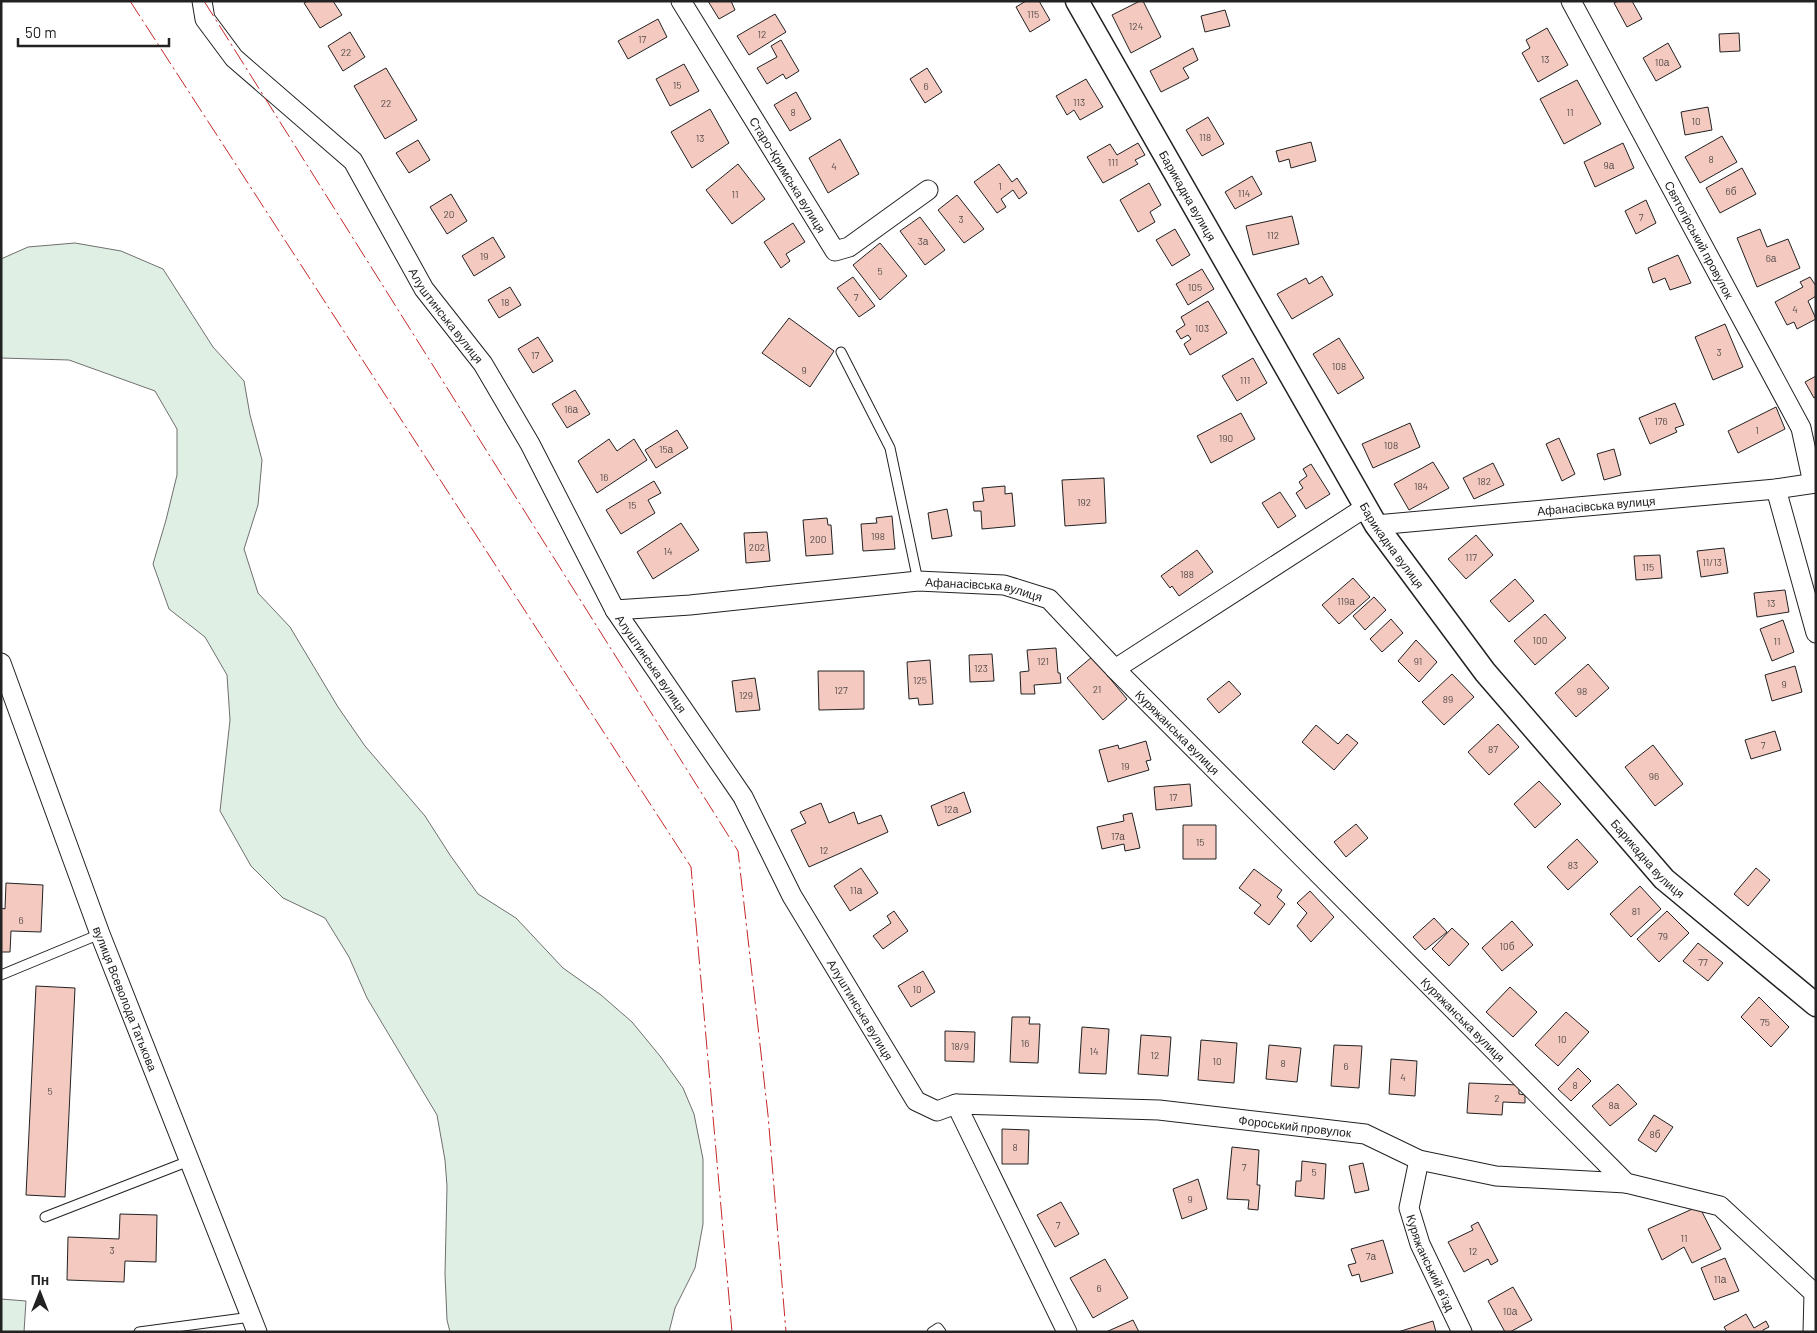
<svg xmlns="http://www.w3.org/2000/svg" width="1817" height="1333" viewBox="0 0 1817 1333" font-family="Barlow,sans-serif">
  <rect width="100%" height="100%" fill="#fff"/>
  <!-- green -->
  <path fill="#e0efe3" stroke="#6f6f6f" d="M75,243L121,251L163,269L213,347L244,381L250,415L262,460L258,505L244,549L258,593L290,627L338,707L365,746L425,816L450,855L478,894L516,918L563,968L601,995L632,1022L660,1056L683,1088L694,1114L703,1159V1224L695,1268L675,1308L669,1332H450L447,1320L445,1274L447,1186L445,1160L437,1115L367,998L349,957L325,918L283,898L251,866L220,811L230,720L227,675L205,637L169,609L153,564L166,520L177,475V429L155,391L69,360L1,358V259L28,247Z
    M1,1299L26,1301L24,1332H1Z"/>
  <!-- building -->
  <path fill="#f3c9c0" stroke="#222" d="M308,1H333L342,15L320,28L304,3Z
    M708,1H731L735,10L719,19Z
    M1026,1H1039L1050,20L1030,32L1016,7Z
    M1140,1H1143L1161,37L1131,53L1112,15Z
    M1618,1H1632L1642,19L1627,27L1614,3Z
    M1225,10L1230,26L1205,32L1201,16Z
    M775,14L786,32L749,55L737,36Z
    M658,19L667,37L628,59L618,41Z
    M1547,28L1568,65L1538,82L1522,53L1530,48L1526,40Z
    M350,32L365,57L343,71L328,46Z
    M1739,33L1740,51L1720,52L1719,34Z
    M781,40L799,71L786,79L783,74L767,84L757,68L777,57L771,46Z
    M1668,43L1681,67L1656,81L1643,58Z
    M1193,48L1198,60L1183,68L1189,78L1161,92L1150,71Z
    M684,64L699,91L670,106L656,79Z
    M386,68L417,120L385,139L354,86Z
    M927,68L942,92L925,103L910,79Z
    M1086,79L1103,107L1080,120L1074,110L1067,115L1056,96Z
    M1577,80L1601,124L1564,144L1540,99Z
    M796,92L811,119L790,131L774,105Z
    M1708,107L1712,130L1685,135L1681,112Z
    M710,109L729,143L692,168L671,132Z
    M1208,117L1224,144L1202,156L1186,130Z
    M1722,136L1737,162L1700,183L1685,157Z
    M840,139L859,174L828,193L809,158Z
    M418,140L430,160L409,173L396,153Z
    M1311,142L1316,161L1291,168L1289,159L1279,162L1276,151Z
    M1138,143L1145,155L1135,160L1138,164L1103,183L1087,157L1110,144L1117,155Z
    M1623,143L1634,168L1595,187L1584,162Z
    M738,164L765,199L732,224L706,190Z
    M999,164L1012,182L1017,178L1027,193L1019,199L1013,190L1001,199L1006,207L997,213L974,182Z
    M1742,168L1756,194L1720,213L1706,188Z
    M1252,176L1262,194L1235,209L1225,192Z
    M1149,183L1161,205L1150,212L1155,222L1138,232L1120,200Z
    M451,194L467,221L447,234L430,207Z
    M957,195L984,229L964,243L938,210Z
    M1646,200L1656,223L1636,234L1625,211Z
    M1292,216L1299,244L1253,255L1246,226Z
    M920,217L945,250L925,265L900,231Z
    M793,223L805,242L786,254L790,261L781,268L764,242Z
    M1175,229L1190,255L1172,266L1156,240Z
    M1760,229L1767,247L1788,239L1800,268L1757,287L1737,238Z
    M493,237L505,257L474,276L462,256Z
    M880,243L907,276L880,300L853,265Z
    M1678,255L1691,283L1670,290L1665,278L1653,283L1648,268Z
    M1202,269L1214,289L1188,305L1176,284Z
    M1322,276L1333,295L1292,319L1277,294L1306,278L1309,284Z
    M853,277L875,306L859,317L837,288Z
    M1810,277L1816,286V296L1808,301L1816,319L1797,329L1794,322L1787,325L1775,302L1803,287L1800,282Z
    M510,287L521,305L499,318L488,300Z
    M1208,301L1227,333L1190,355L1184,344L1191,339L1188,335L1181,339L1176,331L1185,325L1181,317Z
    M789,318L834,351L810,387L762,353Z
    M1725,324L1743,367L1713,380L1695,337Z
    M538,337L553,361L533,373L518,349Z
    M1339,338L1364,378L1338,394L1313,354Z
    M1253,358L1267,383L1237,401L1222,376Z
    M1816,376V397L1814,398L1805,382Z
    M575,390L590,414L567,428L552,404Z
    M1675,403L1684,425L1675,428L1677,432L1650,444L1639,418Z
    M1776,407L1785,429L1738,453L1728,431Z
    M1241,413L1255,439L1211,463L1197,436Z
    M1410,423L1420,447L1373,468L1362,444Z
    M677,430L688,448L656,468L645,450Z
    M1559,438L1575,474L1562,481L1546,444Z
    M609,439L617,451L634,439L647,460L597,493L578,461Z
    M1614,449L1621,475L1604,480L1597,454Z
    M1433,462L1449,488L1409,510L1394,484Z
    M1493,463L1504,485L1474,499L1463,478Z
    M1311,464L1330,494L1306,509L1296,493L1303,488L1299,482L1307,476L1303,469Z
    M1104,478L1106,523L1065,526L1062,480Z
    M654,481L661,493L648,500L655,513L621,534L606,510Z
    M1005,486V494L1012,493L1015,526L982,529L981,511H974L973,502L984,501L982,488Z
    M1280,492L1296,516L1278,528L1262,503Z
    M947,509L952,536L932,539L928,513Z
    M892,516L895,549L863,551L861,524L877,523L876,518Z
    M827,518L828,525H831L833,554L806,556L803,520Z
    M681,523L699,550L653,579L637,552Z
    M767,532L770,561L746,563L744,533Z
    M1476,535L1493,555L1466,579L1448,559Z
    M1724,548L1728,573L1701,577L1697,551Z
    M1197,550L1213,572L1179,596L1172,586L1170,588L1161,576Z
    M1660,555L1662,578L1636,580L1634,556Z
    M1353,578L1370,597L1339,624L1322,605Z
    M1515,579L1534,601L1509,622L1490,601Z
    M1785,590L1789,612L1757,617L1754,593Z
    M1374,597L1386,610L1365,630L1353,616Z
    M1545,614L1566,638L1535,665L1514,641Z
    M1391,619L1403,633L1382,652L1370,639Z
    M1783,620L1794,652L1772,661L1760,629Z
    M1416,640L1437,662L1419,682L1398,661Z
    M1056,648L1058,673H1060L1061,683L1034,685L1035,694H1021L1020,672L1029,671L1027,650Z
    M992,654L994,681L970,682L969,655Z
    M1092,657L1127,699L1103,720L1067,678Z
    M930,660L933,704L919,705L918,698L909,699L907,662Z
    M1588,664L1609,688L1576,717L1555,693Z
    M1795,666L1802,692L1772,701L1765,675Z
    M818,671H864V709L819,710Z
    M1452,674L1474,697L1444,725L1422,702Z
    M755,678L760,710L736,712L732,681Z
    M1229,681L1241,694L1219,713L1207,699Z
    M1498,724L1519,747L1489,775L1468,752Z
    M1316,725L1338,744L1347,734L1358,743L1334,770L1302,742Z
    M1775,731L1781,750L1751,759L1745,740Z
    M1146,741L1151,760L1146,761L1149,770L1108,782L1099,750L1118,745L1119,749Z
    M1653,745L1683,784L1655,806L1625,767Z
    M1539,781L1561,804L1535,828L1514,804Z
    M1190,784L1192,806L1156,810L1154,787Z
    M964,792L971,812L938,826L931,806Z
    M821,803L829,823L854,812L858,824L881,815L888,832L809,867L791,830L806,823L800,812Z
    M1132,813L1140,848L1125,851L1124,844L1102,849L1097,827L1124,821L1123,815Z
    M1356,824L1368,838L1346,857L1334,842Z
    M1183,825H1216V859H1183Z
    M1577,839L1598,862L1568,890L1547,867Z
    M861,868L878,893L850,911L834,886Z
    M1756,868L1770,880L1748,906L1734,894Z
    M1254,869L1282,890L1277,897L1285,904L1269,925L1254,913L1261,905L1239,888Z
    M6,883L43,885L41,932L11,931L10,952H1V908L5,909Z
    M1640,886L1661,909L1631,937L1610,914Z
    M1310,891L1334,917L1311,942L1297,926L1307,913L1297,903Z
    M894,911L908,931L883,949L873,936L891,923L887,916Z
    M1667,911L1689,933L1659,962L1637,939Z
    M1434,918L1447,932L1425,950L1413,937Z
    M1512,921L1533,945L1502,971L1482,948Z
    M1452,928L1469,944L1449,966L1432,949Z
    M1698,943L1723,963L1708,981L1683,961Z
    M923,971L935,992L911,1007L898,986Z
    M36,986L75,988L65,1197L26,1195Z
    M1510,987L1537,1012L1513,1037L1486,1012Z
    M1759,997L1789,1027L1771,1047L1741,1017Z
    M1566,1012L1589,1032L1558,1066L1535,1045Z
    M1012,1017H1030L1029,1024H1040L1038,1063L1010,1062Z
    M1082,1027L1109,1029L1106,1074L1079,1073Z
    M945,1031L975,1032L974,1062L945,1061Z
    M1141,1035L1171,1037L1168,1076L1138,1074Z
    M1201,1040L1237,1043L1234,1083L1198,1080Z
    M1269,1045L1301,1048L1297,1082L1266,1079Z
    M1334,1045L1362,1046L1359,1088L1331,1086Z
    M1391,1059L1417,1061L1415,1096L1389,1094Z
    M1578,1068L1591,1081L1571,1101L1558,1089Z
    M1469,1083L1519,1085V1094L1525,1095V1103L1503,1102L1502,1115L1467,1113Z
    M1618,1084L1637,1104L1610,1126L1592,1106Z
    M1654,1115L1673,1127L1656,1152L1638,1140Z
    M1002,1129L1029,1130L1028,1164H1002Z
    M1232,1147L1259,1150L1257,1185H1260L1258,1210L1248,1209L1249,1200L1227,1199Z
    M1302,1161L1326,1164L1324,1199L1295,1196L1296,1181H1301Z
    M1363,1163L1369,1190L1355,1193L1349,1166Z
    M1198,1179L1207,1209L1182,1219L1173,1189Z
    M1061,1202L1079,1234L1055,1247L1037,1215Z
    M1699,1206L1721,1249L1692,1263L1684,1247L1662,1260L1648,1229Z
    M120,1214L157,1215L156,1262L125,1261L124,1282L67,1280L68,1237L119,1239Z
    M1478,1222L1498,1261L1491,1265L1488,1259L1464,1272L1448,1242L1473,1230L1471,1226Z
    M1383,1240L1393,1273L1361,1282L1359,1274L1352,1276L1348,1265L1356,1263L1351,1249Z
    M1725,1258L1739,1291L1714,1300L1701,1268Z
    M1105,1259L1128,1298L1093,1318L1070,1278Z
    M1513,1287L1532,1320L1510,1332H1505L1488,1301Z
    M1746,1314L1754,1328L1766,1321L1769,1327L1763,1330V1332H1727L1724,1327Z
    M1133,1320L1139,1332H1106Z
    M1433,1321L1436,1332H1398Z"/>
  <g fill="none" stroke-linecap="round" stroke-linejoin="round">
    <defs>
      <path id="service" d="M841,352L890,448L918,581
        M1,975L100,934
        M45,1217L189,1161
        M139,1332L251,1317
        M932,1332L938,1328L941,1332"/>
      <g id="minor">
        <path id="s1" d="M202,1L205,19L234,58L353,161L424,289L483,364L530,444L615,610L743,797L792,896L916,1101L937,1111L956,1104L1067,1332"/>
        <path id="s2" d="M681,1L835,251L849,247L928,190"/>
        <path id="s3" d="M1571,1L1801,428L1813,483"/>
        <path d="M1776,489L1816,633"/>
        <path id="s4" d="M1376,525L1776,489L1816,483"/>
        <path id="s5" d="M615,610L690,605L918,581L1004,585L1049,599L1115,669L1366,507"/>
        <path id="s6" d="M1,663L100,934L257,1332"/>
        <path id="s7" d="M1115,669L1626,1183L1720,1206L1814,1293L1813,1332"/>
        <path id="s8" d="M956,1104L1159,1110L1365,1134L1419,1160L1496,1176L1626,1183"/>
        <path id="s9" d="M1419,1160L1409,1208L1420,1244L1462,1332"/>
      </g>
      <g id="tertiary">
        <path id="s10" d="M1077,1L1376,525L1485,672L1664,879L1816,1005"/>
      </g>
    </defs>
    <!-- service casing -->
    <use href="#service" stroke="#222" stroke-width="11"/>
    <!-- minor casing -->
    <use href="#minor" stroke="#222" stroke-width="21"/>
    <!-- tertiary casing -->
    <use href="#tertiary" stroke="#222" stroke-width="25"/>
    <!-- service -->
    <use href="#service" stroke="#fff" stroke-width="9"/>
    <!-- minor -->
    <use href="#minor" stroke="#fff" stroke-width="19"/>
    <!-- tertiary -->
    <use href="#tertiary" stroke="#fff" stroke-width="22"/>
    <!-- power -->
    <path stroke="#c62828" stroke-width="1" stroke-dasharray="18 4 2.5 4" stroke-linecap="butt" d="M130,1L691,867L732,1332
      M204,1L738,851L768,1115L786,1332"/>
  </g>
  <g text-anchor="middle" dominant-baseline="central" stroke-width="4" stroke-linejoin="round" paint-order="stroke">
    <!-- number labels -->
    <g font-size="10" fill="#564c4a">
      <text x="1033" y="14">115</text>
      <text x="1136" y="26">124</text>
      <text x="762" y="34">12</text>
      <text x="642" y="39">17</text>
      <text x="346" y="52">22</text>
      <text x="1545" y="59">13</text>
      <text x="1662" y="62">10а</text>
      <text x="677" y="85">15</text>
      <text x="926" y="86">6</text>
      <text x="1079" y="102">113</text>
      <text x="386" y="103">22</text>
      <text x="793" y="112">8</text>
      <text x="1570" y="112">11</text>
      <text x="1696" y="121">10</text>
      <text x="1205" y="137">118</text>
      <text x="700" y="138">13</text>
      <text x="1711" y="159">8</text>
      <text x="1113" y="162">111</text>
      <text x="1609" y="165">9а</text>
      <text x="834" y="166">4</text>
      <text x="1000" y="186">1</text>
      <text x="1731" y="191">6б</text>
      <text x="1244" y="193">114</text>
      <text x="735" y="194">11</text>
      <text x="449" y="214">20</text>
      <text x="1641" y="217">7</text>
      <text x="961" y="219">3</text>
      <text x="1273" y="235">112</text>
      <text x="923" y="241">3а</text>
      <text x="484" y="256">19</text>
      <text x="1771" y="258">6а</text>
      <text x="880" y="271">5</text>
      <text x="1195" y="287">105</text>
      <text x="856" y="297">7</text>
      <text x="505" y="302">18</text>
      <text x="1795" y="309">4</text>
      <text x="1202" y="328">103</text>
      <text x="1719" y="352">3</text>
      <text x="535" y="355">17</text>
      <text x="1339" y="366">108</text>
      <text x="804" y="370">9</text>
      <text x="1245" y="380">111</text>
      <text x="571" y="409">16а</text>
      <text x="1661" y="421">176</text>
      <text x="1757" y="430">1</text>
      <text x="1226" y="438">190</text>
      <text x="1391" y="445">108</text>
      <text x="666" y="449">15а</text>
      <text x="604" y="477">16</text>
      <text x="1484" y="481">182</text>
      <text x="1421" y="486">184</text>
      <text x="1084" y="502">192</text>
      <text x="632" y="505">15</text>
      <text x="878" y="536">198</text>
      <text x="818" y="539">200</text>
      <text x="757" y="547">202</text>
      <text x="668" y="551">14</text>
      <text x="1471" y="557">117</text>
      <text x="1712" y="562">11/13</text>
      <text x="1648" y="567">115</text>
      <text x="1187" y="574">188</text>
      <text x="1346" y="601">119а</text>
      <text x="1771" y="603">13</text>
      <text x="1540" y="640">100</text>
      <text x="1777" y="641">11</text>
      <text x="1043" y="661">121</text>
      <text x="1418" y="661">91</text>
      <text x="981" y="668">123</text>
      <text x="920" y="680">125</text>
      <text x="1784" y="684">9</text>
      <text x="1097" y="689">21</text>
      <text x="841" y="690">127</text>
      <text x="1582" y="691">98</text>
      <text x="746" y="695">129</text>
      <text x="1448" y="699">89</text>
      <text x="1763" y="745">7</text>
      <text x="1493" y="749">87</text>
      <text x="1125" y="766">19</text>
      <text x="1654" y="776">96</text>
      <text x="1173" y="797">17</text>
      <text x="951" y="809">12а</text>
      <text x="1118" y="836">17а</text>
      <text x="1200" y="842">15</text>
      <text x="824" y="850">12</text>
      <text x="1573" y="865">83</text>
      <text x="856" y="890">11а</text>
      <text x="1636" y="911">81</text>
      <text x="21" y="920">6</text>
      <text x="1663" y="936">79</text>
      <text x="1507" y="946">10б</text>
      <text x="1703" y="962">77</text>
      <text x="917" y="989">10</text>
      <text x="1765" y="1022">75</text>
      <text x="1562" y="1039">10</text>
      <text x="1025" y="1043">16</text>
      <text x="960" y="1046">18/9</text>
      <text x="1094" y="1051">14</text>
      <text x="1155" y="1055">12</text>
      <text x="1217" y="1061">10</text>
      <text x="1283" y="1063">8</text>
      <text x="1346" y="1066">6</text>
      <text x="1403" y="1077">4</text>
      <text x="1575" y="1085">8</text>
      <text x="50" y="1091">5</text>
      <text x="1497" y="1098">2</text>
      <text x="1614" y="1105">8а</text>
      <text x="1655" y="1134">8б</text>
      <text x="1015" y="1147">8</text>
      <text x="1244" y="1167">7</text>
      <text x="1314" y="1172">5</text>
      <text x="1190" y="1199">9</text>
      <text x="1058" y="1225">7</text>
      <text x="1684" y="1238">11</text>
      <text x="112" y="1250">3</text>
      <text x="1473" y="1251">12</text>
      <text x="1371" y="1256">7а</text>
      <text x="1720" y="1279">11а</text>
      <text x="1099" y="1288">6</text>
      <text x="1510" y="1311">10а</text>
    </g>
    <!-- street labels -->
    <g font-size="12" fill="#222" stroke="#fff">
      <text stroke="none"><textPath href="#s2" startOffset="204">Старо-Кримська вулиця</textPath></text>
      <text stroke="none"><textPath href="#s10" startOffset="224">Барикадна вулиця</textPath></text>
      <text stroke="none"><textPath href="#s3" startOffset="271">Святогірський провулок</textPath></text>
      <text stroke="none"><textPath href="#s1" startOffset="405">Алуштинська вулиця</textPath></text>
      <text stroke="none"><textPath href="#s4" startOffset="221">Афанасівська вулиця</textPath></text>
      <text stroke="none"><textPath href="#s10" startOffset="629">Барикадна вулиця</textPath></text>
      <text stroke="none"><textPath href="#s5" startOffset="371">Афанасівська вулиця</textPath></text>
      <text stroke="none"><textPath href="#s1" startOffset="810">Алуштинська вулиця</textPath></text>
      <text stroke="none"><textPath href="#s7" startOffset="89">Куряжанська вулиця</textPath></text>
      <text stroke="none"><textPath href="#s10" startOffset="1034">Барикадна вулиця</textPath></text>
      <text stroke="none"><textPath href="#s6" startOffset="358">вулиця Всеволода Татькова</textPath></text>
      <text stroke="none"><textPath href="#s1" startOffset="1215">Алуштинська вулиця</textPath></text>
      <text stroke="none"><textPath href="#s7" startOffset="494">Куряжанська вулиця</textPath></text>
      <text stroke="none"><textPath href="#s8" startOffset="340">Фороський провулок</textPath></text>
      <text stroke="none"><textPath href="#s9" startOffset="108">Куряжанський в’їзд</textPath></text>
    </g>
  </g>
  <!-- border -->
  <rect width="1817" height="1333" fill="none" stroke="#222222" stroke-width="5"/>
  <!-- north arrow -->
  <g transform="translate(40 1293)" stroke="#ffffff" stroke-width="4" paint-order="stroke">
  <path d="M0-4L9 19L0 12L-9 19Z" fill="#222222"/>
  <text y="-8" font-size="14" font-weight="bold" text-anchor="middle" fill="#222222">Пн</text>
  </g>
  <!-- scale -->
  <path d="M18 38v8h151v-8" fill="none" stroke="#222222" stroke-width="2.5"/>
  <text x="25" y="38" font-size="15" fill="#222222" stroke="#ffffff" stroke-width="4" paint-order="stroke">50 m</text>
</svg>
